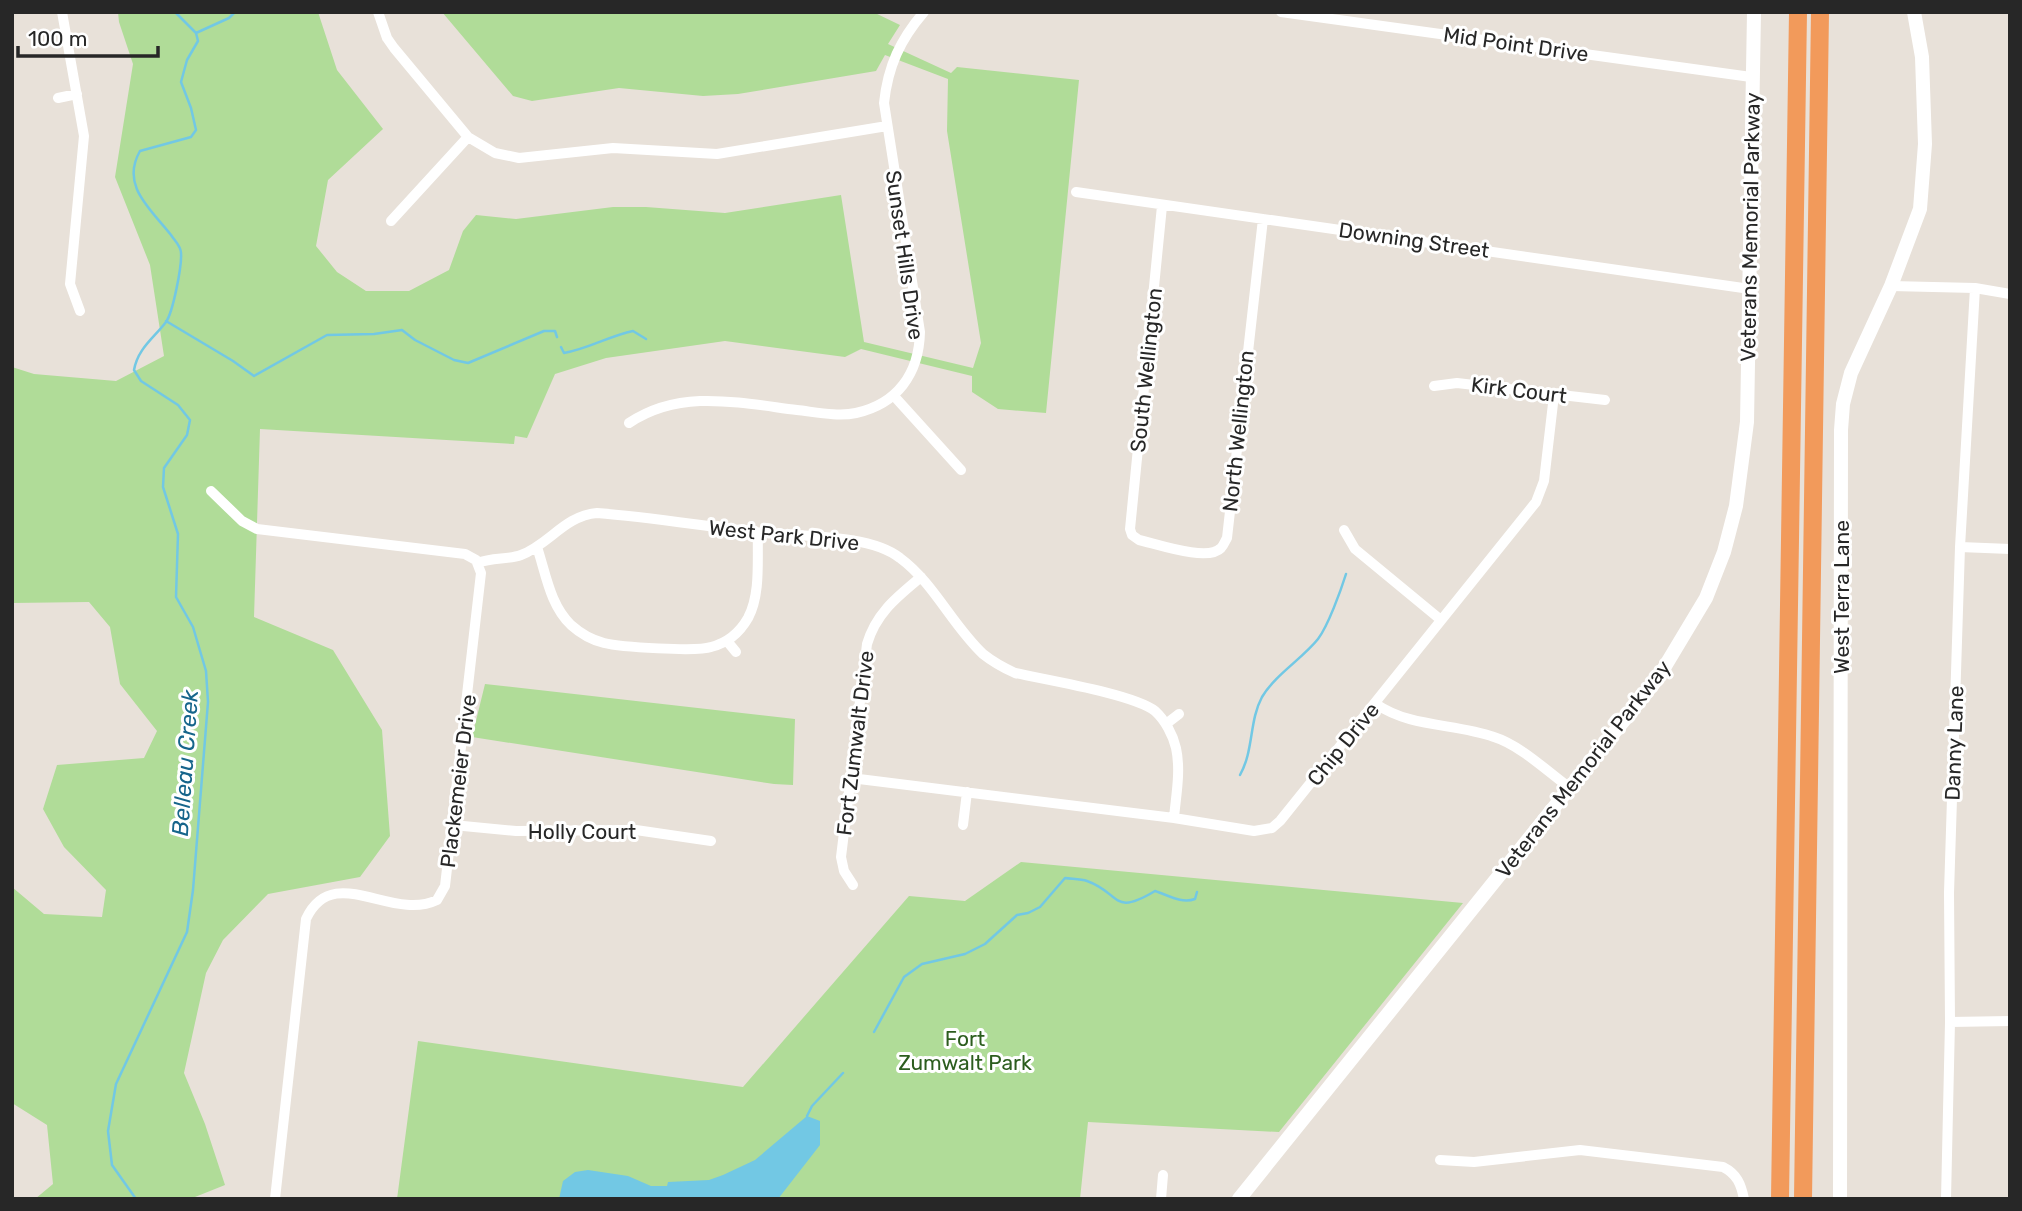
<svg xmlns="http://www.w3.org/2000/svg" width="2022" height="1211" viewBox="0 0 2022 1211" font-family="Rubik,sans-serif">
  <rect width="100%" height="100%" fill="#e8e1d9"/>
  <!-- green -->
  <path fill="#b0dc98" d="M118,12H318L337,70L383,129L328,180L316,246L337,272L366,291H409L449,270L463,231L476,215L516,219L613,207H646L725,213L841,195L864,342L973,368L981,343L947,131L948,79L885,55L876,71L738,94L703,96L619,88L532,101L513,96L442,12H873L900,25L888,44L951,73L957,67L1079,80L1046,413L998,409L972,392V376L861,349L845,357L725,341L606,358L555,374L527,438L515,436L514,444L260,429L254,617L333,650L382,730L390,836L360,877L268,894L223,940L206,973L184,1073L205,1124L225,1185L190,1199H35L53,1184L47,1125L12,1103V887L44,914L102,917L106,890L64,847L43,809L57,765L144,758L157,731L120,684L110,627L89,602L12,603V367L34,374L116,381L164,356L150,265L115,177L133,64L119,22Z
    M485,684L795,719L793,785L774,784L472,737Z
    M1021,862L1463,903L1279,1132L1088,1122L1080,1199H397L418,1041L743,1087L909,896L965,901Z"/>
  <!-- water -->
  <path fill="#72c8e4" d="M807,1116L820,1121V1145L778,1199H559L563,1181L575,1172L588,1170L628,1176L651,1186H667L668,1182L709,1180L723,1175L755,1160Z"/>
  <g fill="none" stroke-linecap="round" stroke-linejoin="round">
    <!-- stream -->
    <path stroke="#72c8e4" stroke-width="2.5" d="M196,33L229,18L235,12
      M166,321L233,361L254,376L327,335L374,334L402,330L415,340L454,360L468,363L544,331H555L557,337
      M561,347L564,353C588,349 609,336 633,331L646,339
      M1240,775C1254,750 1249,721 1262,697C1276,674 1302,659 1318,639C1328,626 1341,590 1346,574
      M874,1032L904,977L922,964L965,954L985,944L1017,915L1028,913L1040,907L1065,878C1072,879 1081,879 1087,881C1121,893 1112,917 1155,891C1168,895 1181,904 1195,899L1197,892
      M807,1116L812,1106L843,1073
      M136,1199L112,1165L108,1131L116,1084L187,932L193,890L208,702L206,671L193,627L176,597L178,534L163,487L164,468L187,435L190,420L178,405L141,381L134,370C138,348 154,338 166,322C173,312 182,266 181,253C181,246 175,241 171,235C151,209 120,186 140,151L191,137L196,130L191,108L181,82L187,60L198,41L196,33L175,12"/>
    <!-- street -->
    <path stroke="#fff" stroke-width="10" d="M62,12L84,136L70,284L80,311
      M378,12L387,38L394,48L468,137L495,153L519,158L613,148L717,154L887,126
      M1281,12L1751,77
      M58,98L77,94
      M1076,192L1750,289
      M1162,206L1130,529L1132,535L1139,540C1157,544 1208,562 1221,548C1224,545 1225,541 1227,538L1263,219
      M391,221L468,137
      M1891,286L1975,288L2010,294
      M1434,386L1457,383L1605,400
      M894,396L961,470
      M629,423C650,409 675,402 700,401C733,400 765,406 797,410C815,412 838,417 856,413C897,404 919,374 920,332L884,103C888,66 900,40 924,12
      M211,491L242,521L257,529L465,554L476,560L481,573L445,886L437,900C391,922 333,861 306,919L275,1199
      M1344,530L1355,549L1441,620
      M537,547C546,574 550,605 571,625C581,634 592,640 604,643C620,647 697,652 711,647C727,643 740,632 748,618C761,594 757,559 758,533
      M1960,547L2010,549
      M478,563C492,557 508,560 521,555C550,544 564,516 597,513C650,517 702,526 755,532C795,537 869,533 900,558C934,583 952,625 983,654C993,662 1004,668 1015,673C1046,680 1133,694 1155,711C1165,720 1173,735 1176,748C1181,771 1176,795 1174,818
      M727,641L736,652
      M1376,704C1411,728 1455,723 1494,737C1520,745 1548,772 1570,788
      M1166,724L1179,714
      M851,778L1174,818L1254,831L1272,828L1280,821L1536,502L1544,481L1554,395
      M453,825L516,831L636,830L711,841
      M963,825L967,792
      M853,885L844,871L841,857L867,644C876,613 897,597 921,577
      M1950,1022L2010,1021
      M1440,1160L1474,1162L1580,1150L1723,1167C1737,1174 1741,1184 1744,1199
      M1161,1199L1163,1175
      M1946,1199L1950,1022L1949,893L1960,547L1975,288"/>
    <!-- secondary -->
    <path stroke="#fff" stroke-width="14" d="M1239,1199L1658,678L1706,598L1724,552L1736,506L1747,422L1754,12
      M1840,1199L1841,430L1843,404L1851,373L1891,286L1920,209L1925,144L1922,57L1914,12"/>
    <!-- highway -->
    <path stroke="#f29a5b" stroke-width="18" d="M1780,1199L1798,12
      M1803,1199L1820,12"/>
  </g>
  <g text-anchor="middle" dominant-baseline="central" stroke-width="6" stroke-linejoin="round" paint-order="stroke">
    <!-- street labels -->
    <g font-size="21" fill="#272727" stroke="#fff">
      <text transform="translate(1516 44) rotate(8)">Mid Point Drive</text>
      <text transform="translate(1750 227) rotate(-89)">Veterans Memorial Parkway</text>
      <text transform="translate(1414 240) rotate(8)">Downing Street</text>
      <text transform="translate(905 255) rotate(82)">Sunset Hills Drive</text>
      <text transform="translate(1146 370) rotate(-84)">South Wellington</text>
      <text transform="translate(1519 390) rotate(7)">Kirk Court</text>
      <text transform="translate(1238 431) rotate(-84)">North Wellington</text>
      <text transform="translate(784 535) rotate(6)">West Park Drive</text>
      <text transform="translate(1841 597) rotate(-90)">West Terra Lane</text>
      <text transform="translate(855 743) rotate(-83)">Fort Zumwalt Drive</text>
      <text transform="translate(1954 743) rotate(-88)">Danny Lane</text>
      <text transform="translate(1343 744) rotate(-51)">Chip Drive</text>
      <text transform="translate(1583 769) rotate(-52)">Veterans Memorial Parkway</text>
      <text transform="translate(458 781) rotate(-83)">Plackemeier Drive</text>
      <text x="582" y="831">Holly Court</text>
    </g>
    <!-- park labels -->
    <g font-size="21" fill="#2c5d1e" stroke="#fff">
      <text x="965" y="1038">Fort<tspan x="965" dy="24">Zumwalt Park</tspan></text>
    </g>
    <!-- water labels -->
    <g font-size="23" font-style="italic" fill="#16658b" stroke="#fff">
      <text transform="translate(185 763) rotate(-86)">Belleau Creek</text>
    </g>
  </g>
  <!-- border -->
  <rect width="2022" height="1211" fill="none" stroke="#272727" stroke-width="28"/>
  <!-- scale -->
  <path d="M18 46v10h140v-10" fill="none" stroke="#272727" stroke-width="3.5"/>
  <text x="28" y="46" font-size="21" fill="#272727" stroke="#ffffff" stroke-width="5" paint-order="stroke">100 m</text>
</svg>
